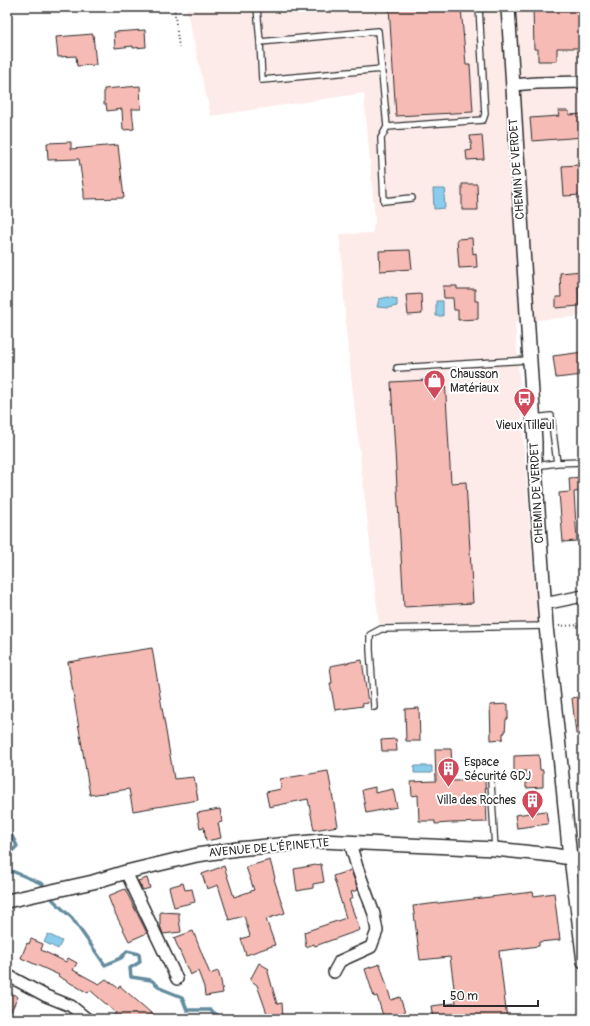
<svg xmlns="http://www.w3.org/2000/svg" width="590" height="1026" viewBox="0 0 590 1026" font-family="Pangolin,sans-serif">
  <rect width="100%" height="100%" fill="#fff"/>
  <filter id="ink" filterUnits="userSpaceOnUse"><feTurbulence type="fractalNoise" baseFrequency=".025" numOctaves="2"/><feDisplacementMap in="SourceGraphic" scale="8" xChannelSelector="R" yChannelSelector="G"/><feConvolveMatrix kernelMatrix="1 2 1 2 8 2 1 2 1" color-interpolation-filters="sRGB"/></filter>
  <g filter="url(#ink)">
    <!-- built -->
    <path fill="#fdebe9" d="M186,7H583V316L515,322L537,623L379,624L346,330L340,234L372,233L375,221L364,93L211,116Z"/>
    <!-- water -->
    <path fill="#8acceb" stroke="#648c9e" d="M433,189H445L446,193L444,194L445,208L434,209Z
      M388,297L397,299V306L388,308L377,307L379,299Z
      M436,301H443V316H436Z
      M414,766H432V773H414Z
      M48,934L62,941L58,949L44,942Z"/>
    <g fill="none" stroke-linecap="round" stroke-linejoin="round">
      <!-- stream -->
      <path stroke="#648c9e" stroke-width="3.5" d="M7,835L12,836L17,846L7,856
        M7,869L43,884
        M53,900L72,918L105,965L121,958L127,951L139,954L140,962L130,968L131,977L151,980L162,989L182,997L187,1010H210L223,1019"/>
    </g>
    <!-- building -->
    <path fill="#f7bbb5" stroke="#2b2b2b" d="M389,7H461L466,65H470L473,112L396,116Z
      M533,7H579L581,48H557V61H538V49H534Z
      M145,30L146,47L133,48V46L115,48L114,32Z
      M93,34L96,65L77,66L76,56L58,57L56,37Z
      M140,86L141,109H132L134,129L123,130L122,109L107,111L106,104H104V89Z
      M558,111H569V115L583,114V137L532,141L530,118L559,116Z
      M482,135L484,159L467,160L466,151L472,150L470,136Z
      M71,142V149L118,145L124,198L84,199V192L79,159L48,160L47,143Z
      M579,165L581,195L564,196L562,166Z
      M462,184H477L478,210H462Z
      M472,238L473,254L476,253L477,267L459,268L457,239Z
      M410,250L412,269L380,271L379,251Z
      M583,271V287H578L579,306L556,308V297H561L560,273Z
      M443,286H457V289H475V301H478V319L458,320V310H454L453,298H444Z
      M421,294L422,314L408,315L406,295Z
      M583,352V375L556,378L553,356Z
      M445,379L451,483L466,482L473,603L404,607L391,382Z
      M583,477V491L574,492L577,541L563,542L559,493L570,492L569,478Z
      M152,648L174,779L194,777L198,800L133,811L129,789L90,795L68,662Z
      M362,660L368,703L362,704L363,706L335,710L330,683H332L330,666Z
      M583,696V734H576L572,698Z
      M508,704V719H506L505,733H503V739L491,740L490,705Z
      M419,708L420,741H406L405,709Z
      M396,739L397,751H382L381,740Z
      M435,749H451L453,781L485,780L487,822L450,823L435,824V821H419L418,795L412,796L411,782L436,781Z
      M539,755L540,770H543V787L526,788V771L514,772V756Z
      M328,771L338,826L314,830L308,799L269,807L266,792L281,789L280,779Z
      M375,787V793L393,789L397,807L366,813L362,790Z
      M220,809L222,822L218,823L221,838L206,841L204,827L200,828L197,813Z
      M546,811L548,824L517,828L515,815Z
      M270,860L275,878L274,879L285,913L266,919L275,945L246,955L241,939L250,936L244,916L229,920L218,885L207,889L202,874L224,866L234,897L254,890L246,867Z
      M321,864L324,882L313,884V888L297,891L294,869Z
      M351,870L358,890L351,892L353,898L349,900L360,930L315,946L314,944L306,947L304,932L346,918L333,876Z
      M147,878L150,888L143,890L138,881Z
      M183,883L185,890L192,889L195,902L174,907L169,887Z
      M125,889L147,933L129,941L113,909L108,896Z
      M533,892L534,896L554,893L560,940L539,942V946L499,951L507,1019H433L431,1006L456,1003L450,957L420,960L413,906Z
      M160,912L179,913V919L181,932L163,934L160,925Z
      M193,931L210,974L218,971L221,981L223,993L205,996L204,987L198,971L190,975L174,938Z
      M31,939L43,944L41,950L66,962L68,958L77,963L73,970L99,984L106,979L118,988L120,986L158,1019H111L116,1013L90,990L88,993L58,976L59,975L21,958L27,943L29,944Z
      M259,963L269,969L268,972L277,1004L282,1003L283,1019H269L257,985L250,980Z
      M380,964L391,1000L400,997L407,1019H384L377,996L374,997L365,969Z
      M7,991L18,997L7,1019Z"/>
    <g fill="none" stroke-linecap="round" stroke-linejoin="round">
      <defs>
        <path id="service" d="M257,7L260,42L378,31L387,127L483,120L485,114L479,7
          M260,42L262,80L382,69
          M387,127L381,138L384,201L412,198
          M397,368L529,360
          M534,418L551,416L557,463L535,466
          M555,463L583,462
          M374,707L370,650V635L381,629L546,626
          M491,782L495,849"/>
        <path id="minor" d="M512,85L537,83L583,82
          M544,604L583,596
          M570,858L583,962
          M126,872L177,979
          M334,972L340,961L371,947L377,931L374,914L357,867L350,843
          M7,975L46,996L71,1006L87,1019"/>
        <path id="tertiary" d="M508,7L535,442V466L546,626L561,766L570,858
          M7,901L93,882L126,872L197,855L237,849L321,841L495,849L552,855L583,860"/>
      </defs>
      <!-- service casing -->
      <use href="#service" stroke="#2b2b2b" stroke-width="8"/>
      <!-- minor casing -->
      <use href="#minor" stroke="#2b2b2b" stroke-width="14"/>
      <!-- tertiary casing -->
      <use href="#tertiary" stroke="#2b2b2b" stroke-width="16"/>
      <!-- path -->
      <path stroke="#2b2b2b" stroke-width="2" stroke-dasharray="1 3" stroke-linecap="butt" d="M174,7L179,48
        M559,626L583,625"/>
      <!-- service -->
      <use href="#service" stroke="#fff" stroke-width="5.5"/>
      <!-- minor -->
      <use href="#minor" stroke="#fff" stroke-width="11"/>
      <!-- tertiary -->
      <use href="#tertiary" stroke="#fff" stroke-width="13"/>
    </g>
  </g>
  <!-- icons -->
  <defs>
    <symbol id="shop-pin" viewBox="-11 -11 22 30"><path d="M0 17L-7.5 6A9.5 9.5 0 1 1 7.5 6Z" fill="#d1495b" stroke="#fff"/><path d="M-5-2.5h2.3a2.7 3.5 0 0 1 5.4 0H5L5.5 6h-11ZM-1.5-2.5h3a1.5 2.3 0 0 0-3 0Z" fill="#fff"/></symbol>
    <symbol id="bus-pin" viewBox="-11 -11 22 30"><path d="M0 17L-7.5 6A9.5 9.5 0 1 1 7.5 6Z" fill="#d1495b" stroke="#fff"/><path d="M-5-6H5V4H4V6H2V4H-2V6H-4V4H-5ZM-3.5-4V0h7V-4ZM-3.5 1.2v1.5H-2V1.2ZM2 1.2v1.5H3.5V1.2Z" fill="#fff"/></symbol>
    <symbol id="building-pin" viewBox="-11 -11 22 30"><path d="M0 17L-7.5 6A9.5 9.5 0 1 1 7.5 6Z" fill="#d1495b" stroke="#fff"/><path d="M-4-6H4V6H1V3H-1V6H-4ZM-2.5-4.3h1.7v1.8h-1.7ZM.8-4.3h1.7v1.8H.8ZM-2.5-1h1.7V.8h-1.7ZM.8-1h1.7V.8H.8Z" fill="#fff"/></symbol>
  </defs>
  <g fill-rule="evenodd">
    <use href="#shop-pin" x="422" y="368" width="25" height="34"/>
    <use href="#bus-pin" x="512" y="386" width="25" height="34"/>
    <use href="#building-pin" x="436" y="756" width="25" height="34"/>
    <use href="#building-pin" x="520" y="788" width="25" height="34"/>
  </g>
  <g text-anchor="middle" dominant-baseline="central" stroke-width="4" stroke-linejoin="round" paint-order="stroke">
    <!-- street labels -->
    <g font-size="12" fill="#2b2b2b" stroke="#fff">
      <text transform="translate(517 169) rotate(-94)">CHEMIN DE VERDET</text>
      <text transform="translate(537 493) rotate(-93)">CHEMIN DE VERDET</text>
      <text transform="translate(269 848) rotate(-5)">AVENUE DE L'ÉPINETTE</text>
    </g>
    <!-- poi labels -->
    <g font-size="12" fill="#2b2b2b" stroke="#fff" text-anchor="start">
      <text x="450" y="374">Chausson<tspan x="450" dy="14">Matériaux</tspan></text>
      <text x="525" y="425" text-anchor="middle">Vieux Tilleul</text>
      <text x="464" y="762">Espace<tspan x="464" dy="14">Sécurité GDJ</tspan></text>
      <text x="516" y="800" text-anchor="end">Villa des Roches</text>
    </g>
  </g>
  <!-- margin -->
  <rect width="590" height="1026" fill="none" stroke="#fff" stroke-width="24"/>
  <rect x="12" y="12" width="566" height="1002" fill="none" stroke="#2b2b2b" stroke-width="1.5" filter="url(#ink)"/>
  <!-- scale -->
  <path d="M444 1000v6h94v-6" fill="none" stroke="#2b2b2b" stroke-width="2"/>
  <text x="450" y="1000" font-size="12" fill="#2b2b2b" stroke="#ffffff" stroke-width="3" paint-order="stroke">50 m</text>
</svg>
